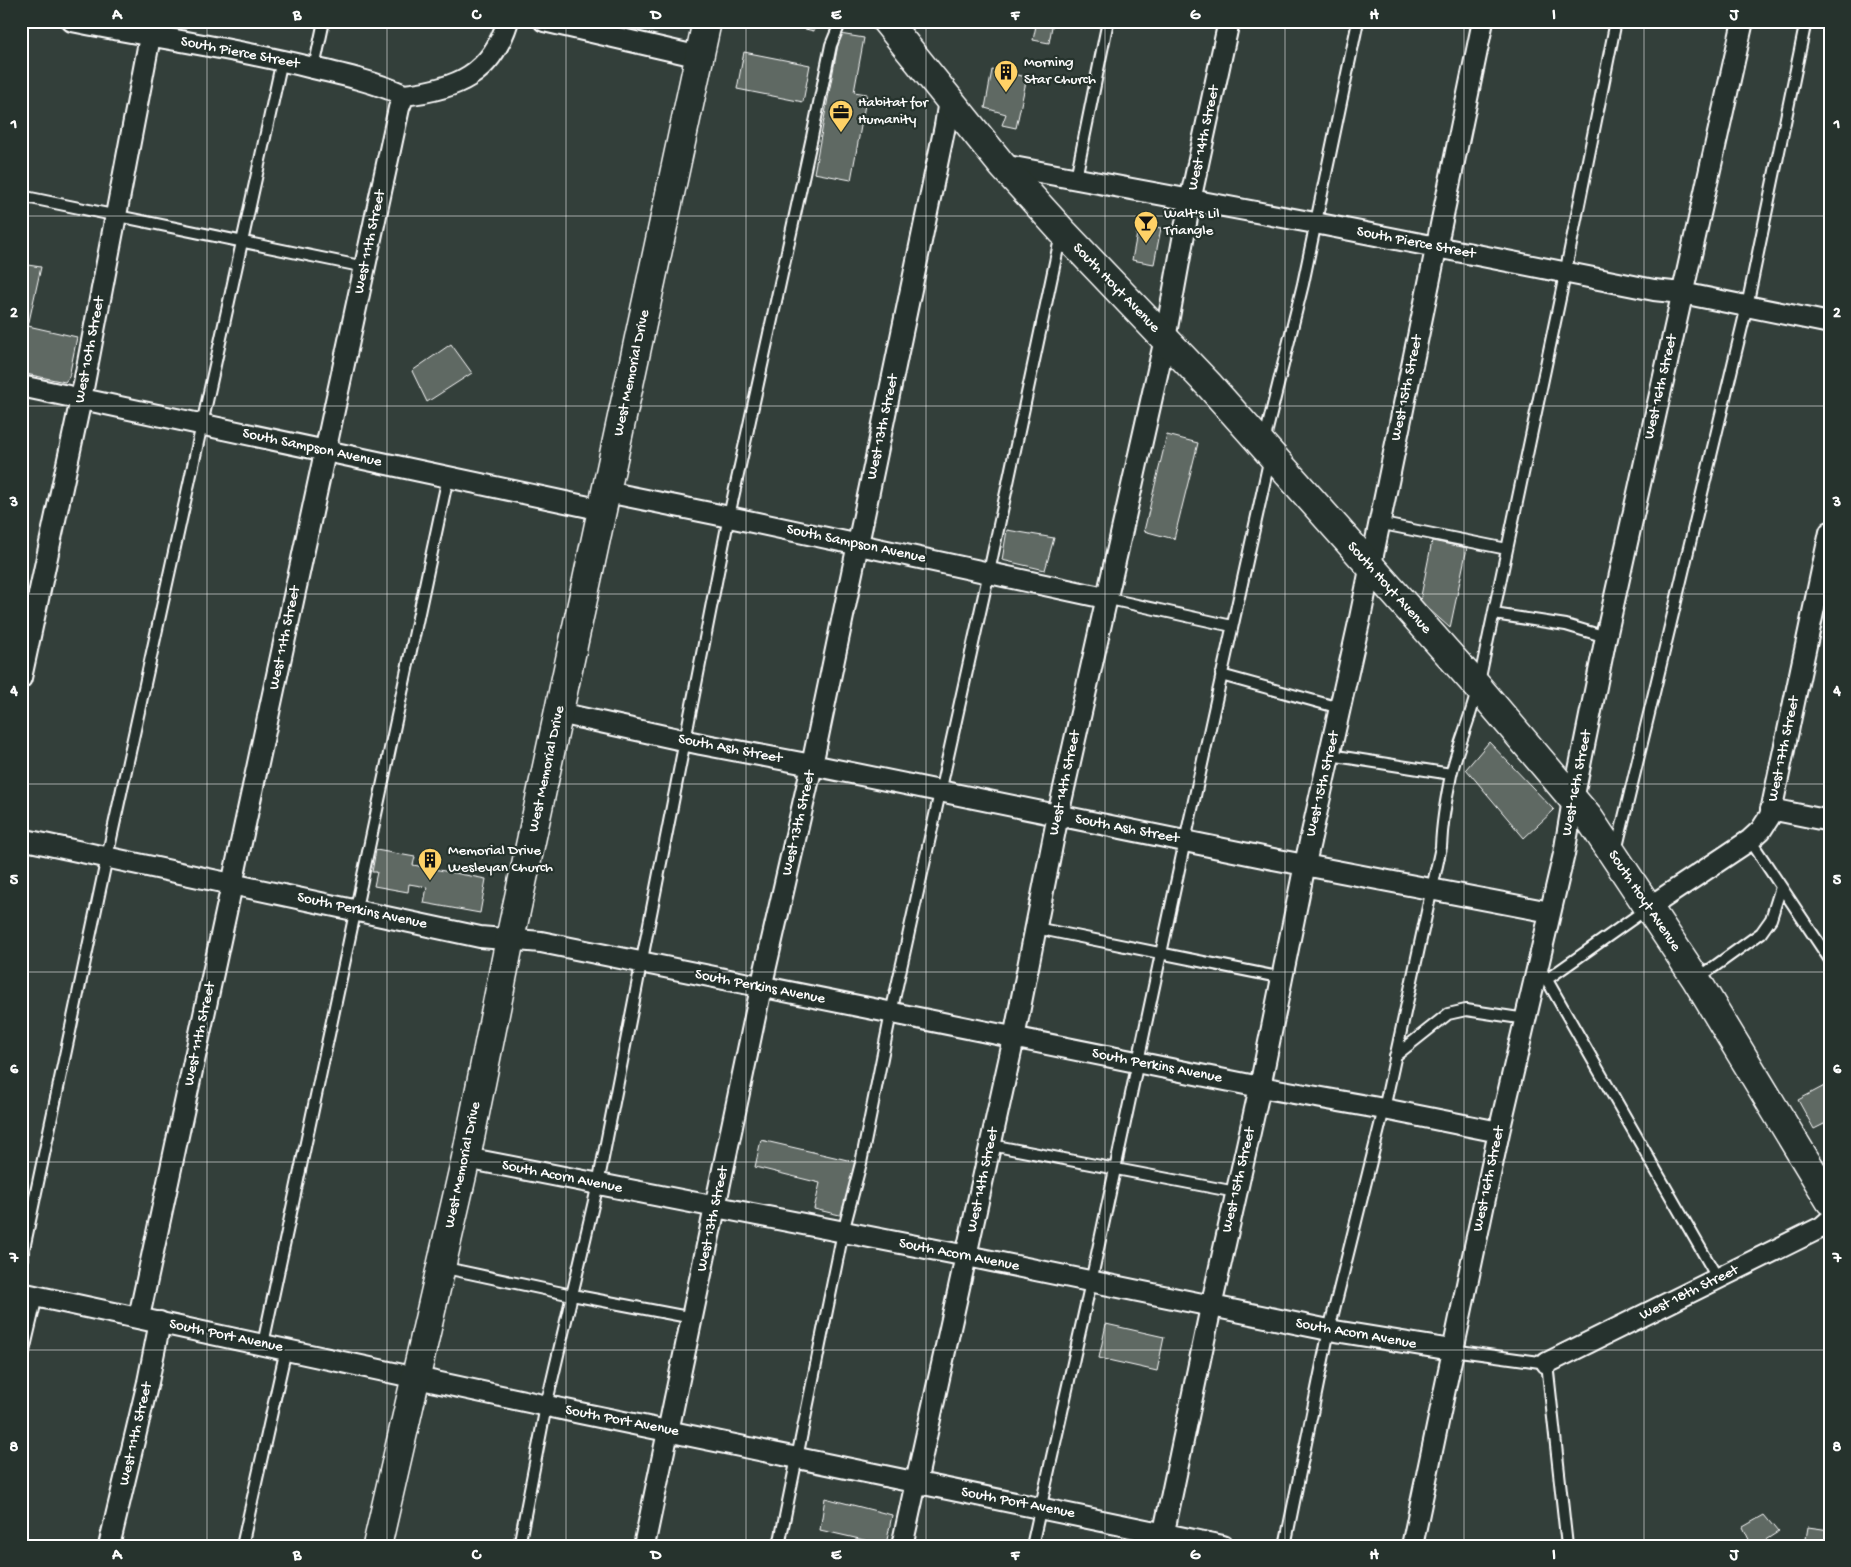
<svg xmlns="http://www.w3.org/2000/svg" width="1851" height="1567" viewBox="0 0 1851 1567" font-family="'Gochi Hand',sans-serif">
  <rect width="100%" height="100%" fill="#333f3a"/>
  <filter id="ink" filterUnits="userSpaceOnUse"><feTurbulence type="fractalNoise" baseFrequency=".02" numOctaves="2"/><feDisplacementMap in="SourceGraphic" scale="10" xChannelSelector="R" yChannelSelector="G"/><feConvolveMatrix kernelMatrix="1 2 1 2 8 2 1 2 1" color-interpolation-filters="sRGB"/></filter>
  <g filter="url(#ink)">
    <!-- building -->
    <path fill="#5f6964" stroke="#fff" d="M771,21H816L814,31Z
      M1037,21H1053L1049,43L1033,40Z
      M840,34L864,38L854,92L867,94L851,180L814,173Z
      M744,52L810,65L803,102L737,89Z
      M992,70L1027,77L1016,128L1002,125L1006,114L985,108Z
      M1139,223L1161,228L1154,264L1132,260Z
      M21,264L41,267L28,326L77,337L69,377L65,382L21,373Z
      M451,344L472,373L427,402L412,371Z
      M1167,435L1198,443L1174,539L1144,531Z
      M1007,530L1054,538L1045,570L1002,560Z
      M1432,541L1467,548L1450,628L1420,601Z
      M1489,742L1554,810L1524,838L1466,769Z
      M376,850L415,857L413,865L486,879L480,913L424,903L427,887L409,884L408,892L374,886L377,872H372Z
      M1830,1083V1121L1814,1129L1798,1100Z
      M761,1140L856,1162L844,1216L814,1209L820,1183L755,1167Z
      M1106,1324L1164,1337L1157,1371L1099,1358Z
      M825,1498L892,1515L886,1545L820,1530Z
      M1764,1515L1778,1532L1756,1546H1752L1743,1527Z
      M1808,1527L1830,1530V1546L1805,1545Z"/>
    <g fill="none" stroke-linecap="round" stroke-linejoin="round">
      <defs>
        <path id="lane" d="M314,68L324,21
          M1076,178L1108,21
          M21,196L365,267
          M1264,442L1303,284L1358,21
          M1378,523L1507,549
          M1105,598L1232,626
          M1494,614L1566,625L1606,637
          M1221,675L1340,708
          M1330,755L1451,774
          M1750,840L1830,960
          M1616,851L1747,306L1806,21
          M1036,928L1283,978
          M1539,966L1718,1279
          M1697,979L1761,933L1771,919L1781,887
          M1546,980L1648,908
          M1395,1056L1448,1014L1466,1010L1526,1019
          M991,1145L1236,1192
          M21,1263L107,857L282,60
          M441,1267L572,1295L693,1318
          M263,1344L448,477
          M1452,1350L1547,1363L1567,1546
          M21,1364L37,1296
          M242,1546L286,1349
          M519,1546L546,1406L598,1184L729,516L812,137L831,45L841,21
          M779,1546L843,1232L861,1163L891,1013L989,572L1061,234
          M1032,1546L1091,1282L1185,841L1270,457
          M1285,1546L1329,1330L1384,1109L1441,847C1442,823 1446,799 1451,775C1458,745 1471,717 1478,687L1562,289L1616,21"/>
        <path id="street" d="M72,21C152,37 234,48 313,68C344,75 375,82 404,95
          M544,21L700,57
          M1002,165L1315,223L1654,290L1682,293L1830,323
          M21,386L603,510
          M607,492L715,514L1105,598
          M21,678L81,399L153,21
          M559,713L701,744L812,765L1268,858L1550,912
          M1771,809L1830,821
          M21,839L480,937L541,942L1260,1087L1384,1109L1499,1132
          M1648,908L1750,840L1761,830L1770,816L1830,532
          M466,1158L967,1256L1329,1330L1452,1350
          M21,1293L580,1413L1223,1546
          M139,1317L399,108L404,95C457,89 491,75 508,21
          M1547,1363L1822,1227L1830,1220
          M109,1546L148,1382L160,1322
          M644,1546L761,988L812,765L945,126L949,100
          M902,1546L1014,1038L1058,815L1165,339L1190,201L1229,21
          M1161,1546L1211,1307L1260,1087L1305,864L1360,618L1483,21
          M1412,1546L1499,1132L1564,854L1573,800L1606,637L1743,21"/>
        <path id="secondary" d="M886,21L1002,165L1062,231L1210,386L1478,687L1589,818L1696,979L1830,1201
          M377,1546L466,1158L510,939L707,21"/>
      </defs>
      <!-- lane casing -->
      <use href="#lane" stroke="#fff" stroke-width="14"/>
      <!-- street casing -->
      <use href="#street" stroke="#fff" stroke-width="24"/>
      <!-- secondary casing -->
      <use href="#secondary" stroke="#fff" stroke-width="31"/>
      <!-- lane -->
      <use href="#lane" stroke="#26332d" stroke-width="10"/>
      <!-- street -->
      <use href="#street" stroke="#26332d" stroke-width="20"/>
      <!-- secondary -->
      <use href="#secondary" stroke="#26332d" stroke-width="28"/>
    </g>
  </g>
  <!-- grid -->
  <path fill="none" stroke="#fff" stroke-width="1" stroke-opacity="0.55" d="M207,21V1546M387,21V1546M566,21V1546M746,21V1546M926,21V1546M1105,21V1546M1285,21V1546M1464,21V1546M1644,21V1546M21,216H1830M21,406H1830M21,594H1830M21,784H1830M21,972H1830M21,1162H1830M21,1350H1830"/>
  <!-- icons -->
  <defs>
    <symbol id="building-pin" viewBox="-11 -11 22 30"><path d="M0 17L-7.5 6A9.5 9.5 0 1 1 7.5 6Z" fill="#ffd166" stroke="#26332d"/><path d="M-4-6H4V6H1V3H-1V6H-4ZM-2.5-4.3h1.7v1.8h-1.7ZM.8-4.3h1.7v1.8H.8ZM-2.5-1h1.7V.8h-1.7ZM.8-1h1.7V.8H.8Z" fill="#111"/></symbol>
    <symbol id="office-pin" viewBox="-11 -11 22 30"><path d="M0 17L-7.5 6A9.5 9.5 0 1 1 7.5 6Z" fill="#ffd166" stroke="#26332d"/><path d="M-6-3h4V-5.5h4V-3h4V5H-6ZM-1-4.5V-3h2v-1.5ZM-6 0V1H6V0Z" fill="#111"/></symbol>
    <symbol id="bar-pin" viewBox="-11 -11 22 30"><path d="M0 17L-7.5 6A9.5 9.5 0 1 1 7.5 6Z" fill="#ffd166" stroke="#26332d"/><path d="M-6-5H6L.8 .8V4.5H3.5V6h-7V4.5H-.8V.8Z" fill="#111"/></symbol>
  </defs>
  <g fill-rule="evenodd">
    <use href="#building-pin" x="992" y="58" width="28" height="38"/>
    <use href="#office-pin" x="827" y="98" width="28" height="38"/>
    <use href="#bar-pin" x="1132" y="209" width="28" height="38"/>
    <use href="#building-pin" x="416" y="846" width="28" height="38"/>
  </g>
  <g text-anchor="middle" dominant-baseline="central" stroke-width="4.5" stroke-linejoin="round" paint-order="stroke">
    <!-- street labels -->
    <g font-size="15" fill="#fff" stroke="#26332d">
      <text transform="translate(240 53) rotate(11)">South Pierce Street</text>
      <text transform="translate(1204 138) rotate(-78)">West 14th Street</text>
      <text transform="translate(370 242) rotate(-78)">West 11th Street</text>
      <text transform="translate(1416 243) rotate(11)">South Pierce Street</text>
      <text transform="translate(1116 288) rotate(46)">South Hoyt Avenue</text>
      <text transform="translate(90 350) rotate(-79)">West 10th Street</text>
      <text transform="translate(632 373) rotate(-78)">West Memorial Drive</text>
      <text transform="translate(1661 387) rotate(-77)">West 16th Street</text>
      <text transform="translate(1407 388) rotate(-78)">West 15th Street</text>
      <text transform="translate(883 427) rotate(-78)">West 13th Street</text>
      <text transform="translate(312 448) rotate(12)">South Sampson Avenue</text>
      <text transform="translate(856 544) rotate(12)">South Sampson Avenue</text>
      <text transform="translate(1389 588) rotate(48)">South Hoyt Avenue</text>
      <text transform="translate(285 638) rotate(-78)">West 11th Street</text>
      <text transform="translate(730 749) rotate(11)">South Ash Street</text>
      <text transform="translate(1784 749) rotate(-78)">West 17th Street</text>
      <text transform="translate(547 769) rotate(-78)">West Memorial Drive</text>
      <text transform="translate(1065 783) rotate(-78)">West 14th Street</text>
      <text transform="translate(1577 783) rotate(-79)">West 16th Street</text>
      <text transform="translate(1323 784) rotate(-77)">West 15th Street</text>
      <text transform="translate(799 823) rotate(-77)">West 13th Street</text>
      <text transform="translate(1127 829) rotate(11)">South Ash Street</text>
      <text transform="translate(1644 901) rotate(56)">South Hoyt Avenue</text>
      <text transform="translate(362 911) rotate(12)">South Perkins Avenue</text>
      <text transform="translate(760 987) rotate(11)">South Perkins Avenue</text>
      <text transform="translate(200 1034) rotate(-78)">West 11th Street</text>
      <text transform="translate(1157 1066) rotate(11)">South Perkins Avenue</text>
      <text transform="translate(463 1165) rotate(-78)">West Memorial Drive</text>
      <text transform="translate(562 1177) rotate(11)">South Acorn Avenue</text>
      <text transform="translate(1489 1179) rotate(-78)">West 16th Street</text>
      <text transform="translate(983 1180) rotate(-78)">West 14th Street</text>
      <text transform="translate(1239 1180) rotate(-77)">West 15th Street</text>
      <text transform="translate(713 1219) rotate(-78)">West 13th Street</text>
      <text transform="translate(959 1255) rotate(11)">South Acorn Avenue</text>
      <text transform="translate(1689 1293) rotate(-26)">West 18th Street</text>
      <text transform="translate(1356 1334) rotate(10)">South Acorn Avenue</text>
      <text transform="translate(226 1336) rotate(12)">South Port Avenue</text>
      <text transform="translate(622 1421) rotate(11)">South Port Avenue</text>
      <text transform="translate(136 1434) rotate(-77)">West 11th Street</text>
      <text transform="translate(1018 1503) rotate(11)">South Port Avenue</text>
    </g>
    <!-- poi labels -->
    <g font-size="15" fill="#fff" stroke="#26332d" text-anchor="start">
      <text x="1024" y="63">Morning<tspan x="1024" dy="17">Star Church</tspan></text>
      <text x="858" y="103">Habitat for<tspan x="858" dy="17">Humanity</tspan></text>
      <text x="1164" y="214">Walt's Lil<tspan x="1164" dy="17">Triangle</tspan></text>
      <text x="448" y="851">Memorial Drive<tspan x="448" dy="17">Wesleyan Church</tspan></text>
    </g>
  </g>
  <!-- margin -->
  <rect width="1851" height="1567" fill="none" stroke="#26332d" stroke-width="55"/>
  <rect x="28" y="28" width="1796" height="1512" fill="none" stroke="#fff" stroke-width="2"/>
  <g font-size="16" text-anchor="middle" font-weight="bold" fill="#fff">
    <text x="117" y="19">A</text>
    <text x="297" y="19">B</text>
    <text x="476" y="19">C</text>
    <text x="656" y="19">D</text>
    <text x="836" y="19">E</text>
    <text x="1015" y="19">F</text>
    <text x="1195" y="19">G</text>
    <text x="1374" y="19">H</text>
    <text x="1554" y="19">I</text>
    <text x="1734" y="19">J</text>
    <text x="14" y="128">1</text>
    <text x="1837" y="128">1</text>
    <text x="14" y="317">2</text>
    <text x="1837" y="317">2</text>
    <text x="14" y="506">3</text>
    <text x="1837" y="506">3</text>
    <text x="14" y="695">4</text>
    <text x="1837" y="695">4</text>
    <text x="14" y="884">5</text>
    <text x="1837" y="884">5</text>
    <text x="14" y="1073">6</text>
    <text x="1837" y="1073">6</text>
    <text x="14" y="1262">7</text>
    <text x="1837" y="1262">7</text>
    <text x="14" y="1451">8</text>
    <text x="1837" y="1451">8</text>
    <text x="117" y="1559">A</text>
    <text x="297" y="1559">B</text>
    <text x="476" y="1559">C</text>
    <text x="656" y="1559">D</text>
    <text x="836" y="1559">E</text>
    <text x="1015" y="1559">F</text>
    <text x="1195" y="1559">G</text>
    <text x="1374" y="1559">H</text>
    <text x="1554" y="1559">I</text>
    <text x="1734" y="1559">J</text>
  </g>
</svg>
